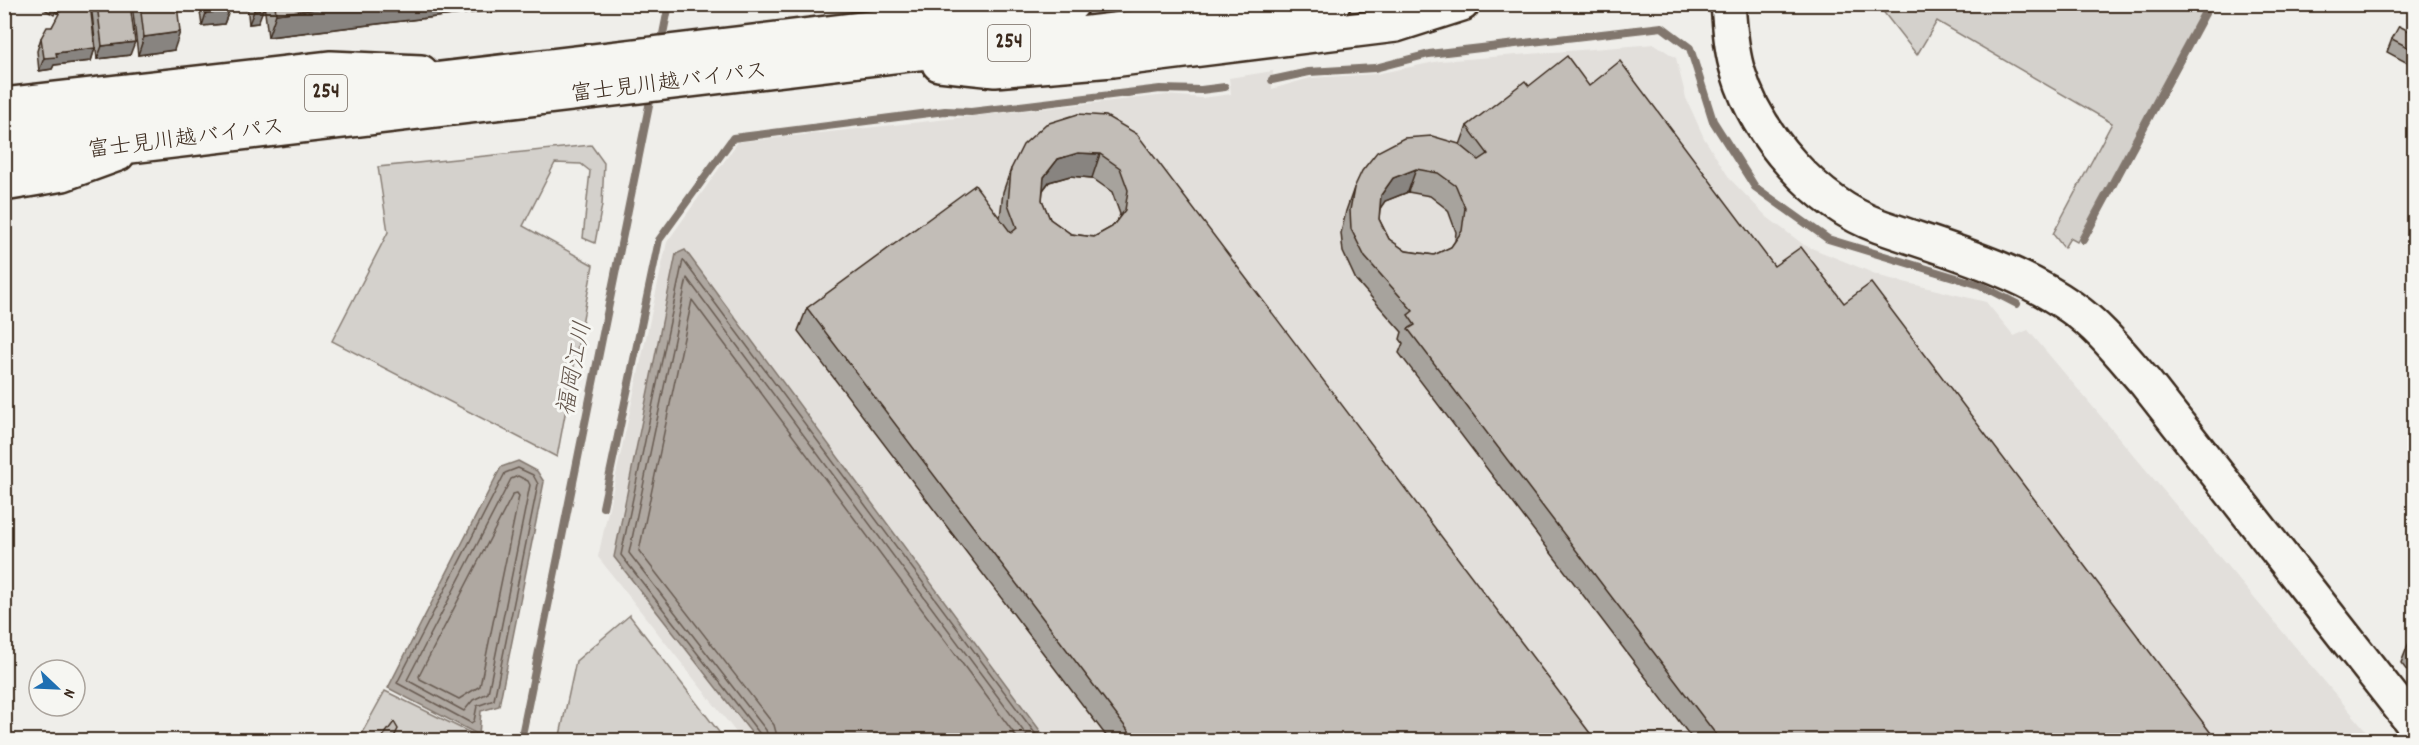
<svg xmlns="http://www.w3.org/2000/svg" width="2419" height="745" viewBox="0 0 2419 745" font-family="Dekko,'Klee One',sans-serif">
  <rect width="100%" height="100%" fill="#efeeea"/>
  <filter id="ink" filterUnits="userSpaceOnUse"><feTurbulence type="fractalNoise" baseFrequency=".0167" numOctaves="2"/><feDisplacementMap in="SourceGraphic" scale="12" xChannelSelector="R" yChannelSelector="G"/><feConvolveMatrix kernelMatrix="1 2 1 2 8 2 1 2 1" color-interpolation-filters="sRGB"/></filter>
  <g filter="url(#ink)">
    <!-- built -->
    <path fill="#e2dfdb" d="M1655,44L1676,58L1686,98L1704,138L1730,179L1767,217L1804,245L1883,277L1986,302L2014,336L2028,330L2374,740H742L598,557L667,242L738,142L1167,95L1202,98L1231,94L1229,78L1273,71L1272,89L1310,78L1376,74L1440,61Z"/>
    <!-- green -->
    <path fill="#d4d1cc" stroke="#887e75" stroke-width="1.5" d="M1878,5H2205L2077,242L2070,238L2064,248L2053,234L2112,123L1937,21L1917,55Z
      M591,145L604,163L602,205L595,243L583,238L590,171L581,164L555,163L523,226L593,265L557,457L332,341L388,232L378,167Z
      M630,615V616L725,740H559L576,661Z
      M385,691L485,740H358Z"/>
    <!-- water -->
    <path fill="#afa8a1" stroke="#81766d" stroke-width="1.5" d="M685,250L1047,740H757L614,557L676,254Z
      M518,461L537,471L544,482L499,706L481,711L479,735L388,688L501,467Z"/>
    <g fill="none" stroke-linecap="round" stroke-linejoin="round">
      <!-- shore -->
      <path stroke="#695c52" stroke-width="1.5" d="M518,468L533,475L538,484L494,700L477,706L474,721L471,723L397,683L505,473Z
        M518,476L528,481L530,485L488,693L473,700L464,711L407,680L511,479Z
        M517,493L519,496L480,686L459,699L420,679L419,676L513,494Z
        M762,740L760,734L621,555L683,260L1040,740
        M769,740L766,730L629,553L687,278L1030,740
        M778,740L774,725L639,551L692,300L1019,740"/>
      <!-- stream -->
      <path stroke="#81766d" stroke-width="8" d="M661,44L669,4
        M1272,80L1309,72L1375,68L1429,54L1662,27L1690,48L1713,121L1755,187L1828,239L1980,285L2017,304
        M2083,240L2210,4
        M603,507L659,240L733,138L945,111L971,112L1160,89L1201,90L1225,87
        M521,740L652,91"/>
      <defs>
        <path id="tertiary" d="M1728,4C1730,27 1731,51 1738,72C1757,136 1816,203 1879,226C1944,249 2014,267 2071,307C2100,327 2122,356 2145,382L2414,725"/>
        <path id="secondary" d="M4,105L331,68L421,72
          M4,184L63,174L118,154"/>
        <path id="trunk" d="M939,64L995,70L1112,60L1396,25L1462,4
          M4,131L1072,4
          M4,161L1333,4"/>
      </defs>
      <!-- tertiary casing -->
      <use href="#tertiary" stroke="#3b2a1e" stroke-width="38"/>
      <!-- secondary casing -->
      <use href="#secondary" stroke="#3b2a1e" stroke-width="38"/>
      <!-- trunk casing -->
      <use href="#trunk" stroke="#3b2a1e" stroke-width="38"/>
      <!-- tertiary -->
      <use href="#tertiary" stroke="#f6f6f2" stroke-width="33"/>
      <!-- secondary -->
      <use href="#secondary" stroke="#f6f6f2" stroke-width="33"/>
      <!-- trunk -->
      <use href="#trunk" stroke="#f6f6f2" stroke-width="33"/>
    </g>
    <!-- wall -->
    <path fill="#a7a39d" stroke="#3b2a1e" stroke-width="1.5" fill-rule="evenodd" d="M45,4H59L54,15L44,9Z
      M61,4L95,48L91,61L54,65L52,69L39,71L37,51L41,38L52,27L60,13H57Z
      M91,4H130V55L97,59Z
      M132,4H177L174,50L138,55Z
      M199,4H228L229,11L224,24L202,26Z
      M247,4H262L258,23L249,24Z
      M264,4H547L488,13L487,9L486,11L268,37Z
      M2415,34V67L2387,52L2392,39Z
      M1529,86H1589L1774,266L1844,303L2217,741H1694L1399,353L1403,343L1400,339L1402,332L1356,280L1343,252L1341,233L1346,211L1354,188L1460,145L1467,126ZM1408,192L1430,196L1448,210L1456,232L1455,241L1451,247L1434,255L1406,251L1389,239L1379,219L1380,208L1385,201Z
      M1078,114L1596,741H1110L798,331L807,308L1000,218L1003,192L1011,169ZM1070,176L1092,178L1112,192L1120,214L1119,218L1112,227L1094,237L1071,234L1050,219L1042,200L1043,190L1049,182Z
      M2415,636V681L2401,663L2410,640Z"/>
    <!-- shaded-wall -->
    <path fill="#888480" stroke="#3b2a1e" stroke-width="1.5" d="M74,4L88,9L57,13L60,6Z
      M355,4H489L486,11L268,37L276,14Z
      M491,4H547L488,13Z
      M263,10L258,23L249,24L254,11Z
      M229,11L224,24L202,26L206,13Z
      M180,32L174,50L138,55L144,37Z
      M135,42L130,55L97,59L102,46Z
      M95,48L91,61L54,65L52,69L39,71L44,58L56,53Z
      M1078,153L1100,154L1092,178L1070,176L1049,182L1035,201L1044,177L1058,159Z
      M1416,169L1408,192L1385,201L1373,219L1381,195L1393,178Z"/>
    <!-- building -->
    <path fill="#c2bdb7" stroke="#3b2a1e" stroke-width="1.5" fill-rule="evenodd" d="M49,4H58L56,8Z
      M64,4H90L95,48L56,53L57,57L44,58L41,38L47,27H52Z
      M97,4H130L135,42L102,46Z
      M140,4H177L180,32L144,37Z
      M205,4H228L229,11L206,13Z
      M253,4H262L263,10L254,11Z
      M275,4H355L276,14Z
      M2399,26L2415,34V51L2392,39Z
      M1567,56L1589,86L1620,61L1774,266L1801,247L1844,303L1871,283L2217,741H1721L1408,329L1415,325L1408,315L1413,311L1365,257L1351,229L1350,210L1354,188L1362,171L1377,152L1404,138L1432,136L1459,144L1479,160L1488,154L1467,126L1525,81L1529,86ZM1416,169L1438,173L1456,186L1465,208L1462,231L1451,247L1434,255L1406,251L1389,239L1379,219L1381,195L1393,178Z
      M1078,114L1106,116L1137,134L1596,741H1136L807,308L975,185L1011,233L1017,228L1008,204L1011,169L1023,145L1046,124ZM1078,153L1100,154L1120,168L1128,190L1125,210L1112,227L1094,237L1071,234L1050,219L1042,200L1044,177L1058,159Z
      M2415,636V646L2410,640Z
      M394,722L398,729L392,741H381V739Z"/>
  </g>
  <g text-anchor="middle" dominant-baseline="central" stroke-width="6" stroke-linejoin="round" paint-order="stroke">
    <!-- shield labels -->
    <g fill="#f6f6f2" stroke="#73675e" stroke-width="1.5">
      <rect x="988" y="25" width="42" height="36" rx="4.5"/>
      <rect x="305" y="75" width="42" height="36" rx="4.5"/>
    </g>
    <g font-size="21" font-weight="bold" fill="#3b2a1e">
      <text x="1009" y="43">254</text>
      <text x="326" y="93">254</text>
    </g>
    <!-- street labels -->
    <g font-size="22" fill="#3b2a1e" stroke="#f6f6f2">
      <text transform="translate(669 84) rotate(-7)">富士見川越バイパス</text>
      <text transform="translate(186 140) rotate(-7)">富士見川越バイパス</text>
    </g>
    <!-- water labels -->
    <g font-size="24" font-style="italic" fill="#64564c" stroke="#f6f6f2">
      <text transform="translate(576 369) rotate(-79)">福岡江川</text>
    </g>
  </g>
  <!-- margin -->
  <rect width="2419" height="745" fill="none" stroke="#f6f6f2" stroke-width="24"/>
  <rect x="12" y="12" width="2395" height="721" fill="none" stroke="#3b2a1e" stroke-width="2" filter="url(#ink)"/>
  <!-- north arrow -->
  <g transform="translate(57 688) rotate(113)"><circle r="28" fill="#f6f6f2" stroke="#aba49d" stroke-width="1.5"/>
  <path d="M0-4.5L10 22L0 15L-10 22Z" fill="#1f6fb2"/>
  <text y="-9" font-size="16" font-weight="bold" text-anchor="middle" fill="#3b2a1e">N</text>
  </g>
</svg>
